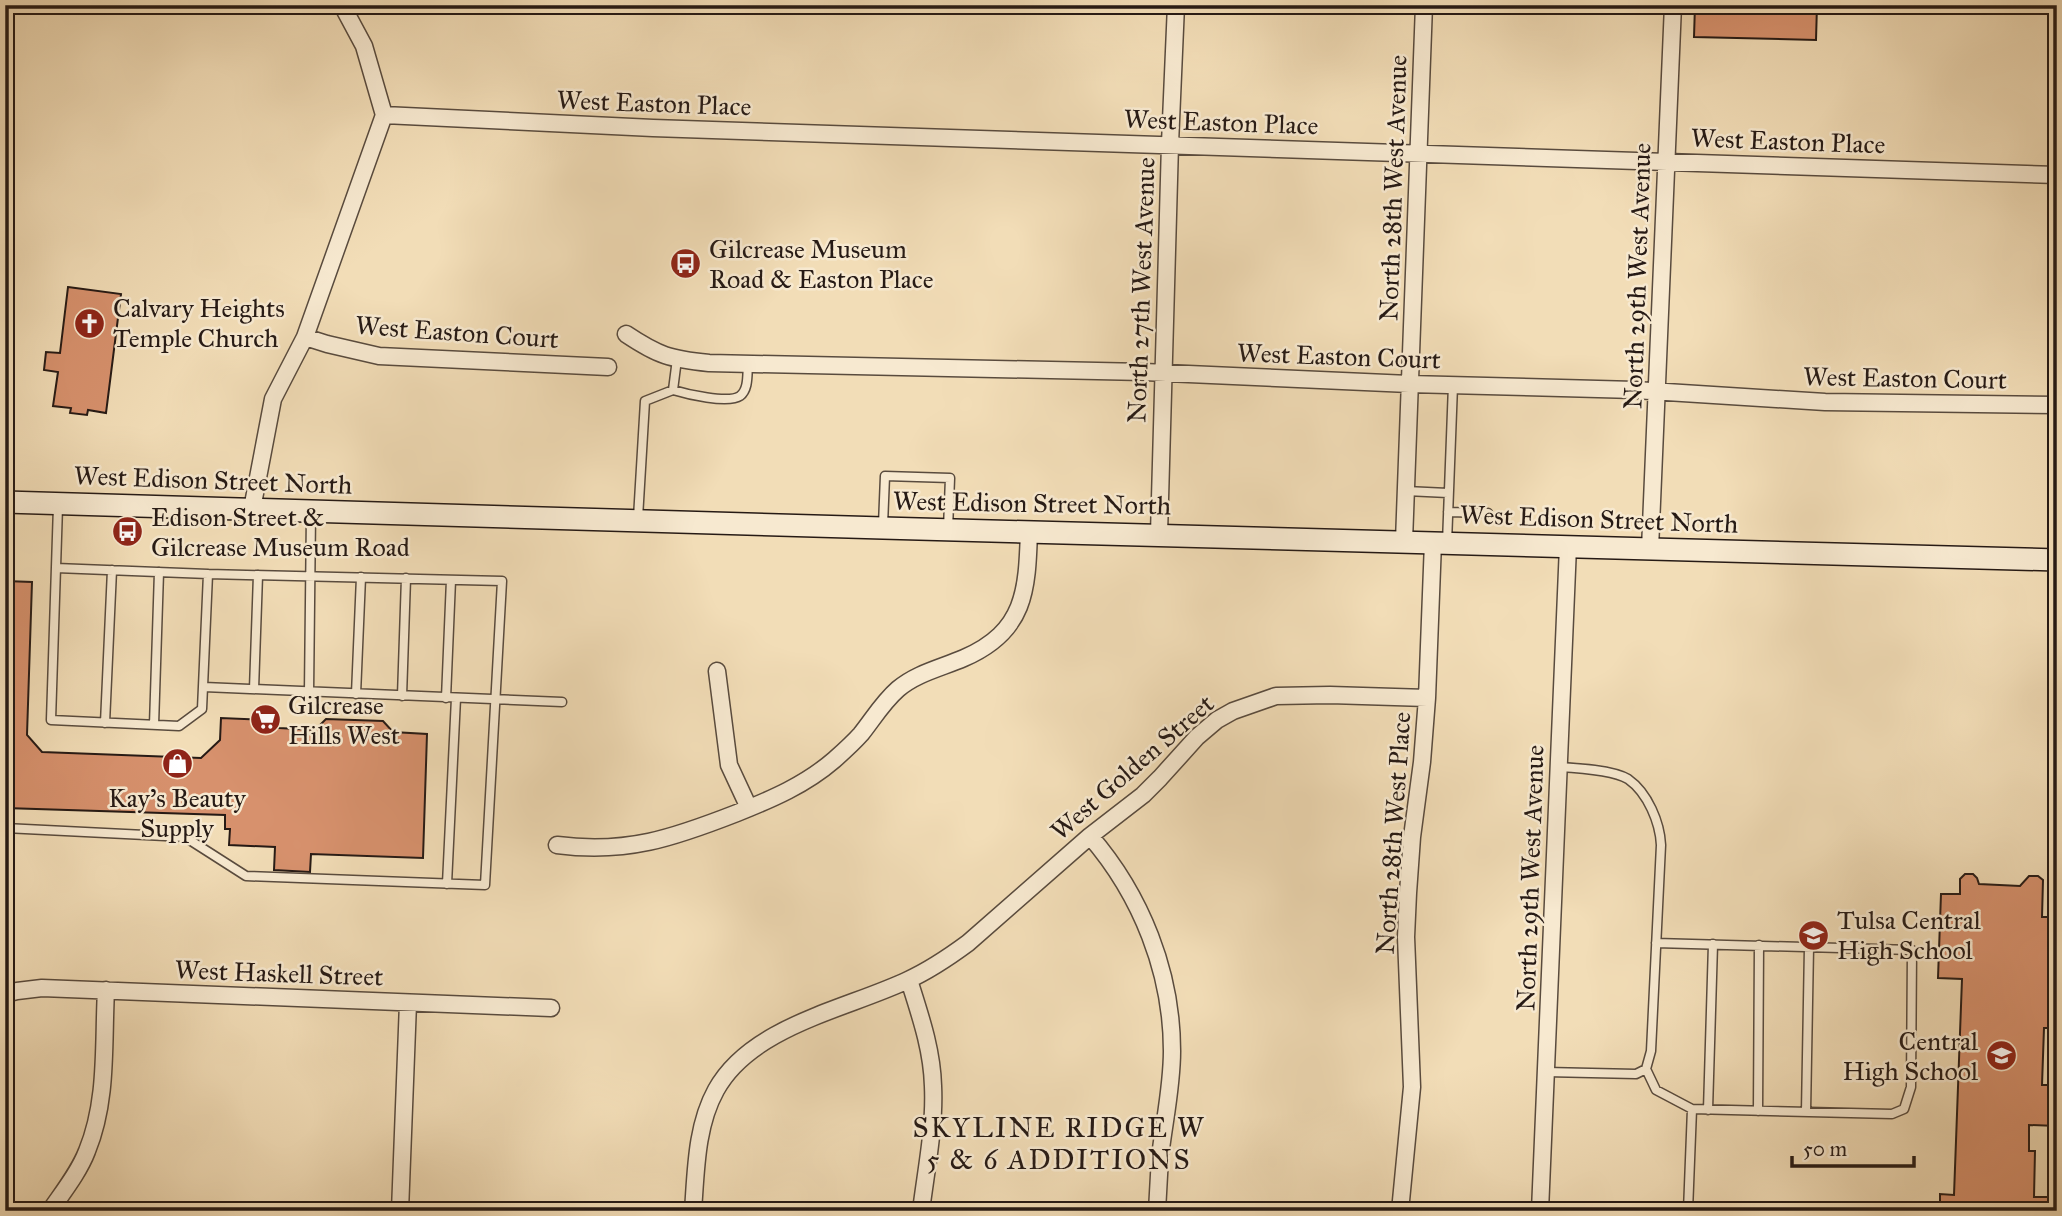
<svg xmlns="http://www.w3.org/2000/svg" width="2062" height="1216" viewBox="0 0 2062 1216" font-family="'IM FELL Great Primer',serif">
  <rect width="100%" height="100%" fill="#f2ddb7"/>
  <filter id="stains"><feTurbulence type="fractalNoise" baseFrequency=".00286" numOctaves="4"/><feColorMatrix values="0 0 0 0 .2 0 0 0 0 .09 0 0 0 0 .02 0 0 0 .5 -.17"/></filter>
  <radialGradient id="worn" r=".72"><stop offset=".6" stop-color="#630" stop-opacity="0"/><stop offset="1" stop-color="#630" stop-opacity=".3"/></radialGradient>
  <!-- building -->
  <path fill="#d7916d" stroke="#261a15" stroke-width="2" d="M1695,5H1817L1816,40L1694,37Z
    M68,287L121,294L106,413L88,410L87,415L70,413L71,408L53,406L58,372L44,370L46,352L60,353Z
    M5,581L32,582L27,735L42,752L201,758L220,740L221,718L271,720L279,728L315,730L326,719L383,721L393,732L427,734L423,858L311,854L310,872L274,870L275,847L229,845L230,829H225V815L5,808Z
    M1965,874H1973L1977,878L1979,884L2020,886L2029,876H2038L2043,880L2042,917H2057V1028H2044L2042,1085H2057V1126L2029,1125V1151H2035L2034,1197H2052V1211L1940,1210V1194L1954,1195L1962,979L1938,978L1941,894H1960V879Z"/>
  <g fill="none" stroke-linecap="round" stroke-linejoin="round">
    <defs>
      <path id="lane" d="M673,390C686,394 728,404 740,396C749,389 747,374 748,364
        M1406,491L1448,493
        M58,506L51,720L179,726L202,709L208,574
        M1448,512L1488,513
        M638,518L645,401L673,390L677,359
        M883,525L885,476L950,478L948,529
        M1447,543L1453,385
        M204,687L562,702
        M254,689L258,575
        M309,692L311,513
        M356,694L361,577
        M402,696L406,578
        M446,698L451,580
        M105,723L112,570
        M154,725L159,572
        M5,828L185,837L246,876L485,885L502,581L208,574L56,568
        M447,884L456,698
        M1646,1069L1656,1090L1692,1109L1892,1114L1904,1109L1911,1087L1912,950L1656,943
        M1546,1072L1636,1074L1646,1069L1651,1051L1661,845C1660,823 1648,793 1628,779C1613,770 1577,768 1559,767
        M1708,1110L1713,944
        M1758,1111L1759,945
        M1806,1112L1809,947
        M1688,1211L1692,1109"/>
      <path id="street" d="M384,115L653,128L2057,175
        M626,334C659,356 670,359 709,363L1144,372L1409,384L1635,390L1825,402L2057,405
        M305,337L327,344L379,356L608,367
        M252,509L273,399L305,337L384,115L364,46L342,5
        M1159,534L1170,144L1176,5
        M1404,541L1424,5
        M1650,549L1673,5
        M717,671L729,765L749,808
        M1090,836C1141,895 1172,972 1172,1051C1172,1087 1164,1122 1160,1157C1159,1175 1158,1193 1157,1211
        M557,845C627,854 673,838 737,813C772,799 805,785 834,760C843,752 853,743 861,734C873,719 883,702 898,689C917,673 941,668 964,658C1026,631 1027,590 1029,531
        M909,980C920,1015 932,1049 933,1086C935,1127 926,1170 921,1211
        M5,994L17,991L42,988L551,1008
        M50,1211C63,1192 79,1172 87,1151C108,1100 103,1044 106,990
        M400,1211L408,1003
        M693,1211C696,1171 696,1126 716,1090C751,1026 847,1009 908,980C930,970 949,957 968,943L1090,836L1143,795L1160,778L1197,737L1217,720L1233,711L1276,696L1330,695L1427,698
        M1400,1211L1412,1087L1406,937L1408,893L1412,837L1422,762L1427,698L1433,542
        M1540,1211L1568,546"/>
      <path id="secondary" d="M5,502L883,528L2057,560"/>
    </defs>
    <!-- lane casing -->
    <use href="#lane" stroke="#594b3e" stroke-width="11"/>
    <!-- street casing -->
    <use href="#street" stroke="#594b3e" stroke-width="19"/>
    <!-- secondary casing -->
    <use href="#secondary" stroke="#261a15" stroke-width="24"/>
    <!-- lane -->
    <use href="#lane" stroke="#f7e9d0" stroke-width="8"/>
    <!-- street -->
    <use href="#street" stroke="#f7e9d0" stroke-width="16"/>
    <!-- secondary -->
    <use href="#secondary" stroke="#f7e9d0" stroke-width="21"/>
  </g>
  <!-- icons -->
  <defs>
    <symbol id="bus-disc" viewBox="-11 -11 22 22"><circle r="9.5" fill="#8f2418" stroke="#f7e9d0"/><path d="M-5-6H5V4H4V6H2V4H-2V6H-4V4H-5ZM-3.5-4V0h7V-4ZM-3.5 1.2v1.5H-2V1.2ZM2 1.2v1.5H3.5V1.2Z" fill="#fff"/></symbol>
    <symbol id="church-disc" viewBox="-11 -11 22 22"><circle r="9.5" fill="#8f2418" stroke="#f7e9d0"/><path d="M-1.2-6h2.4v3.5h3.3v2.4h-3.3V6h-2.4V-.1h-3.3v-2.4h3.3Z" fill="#fff"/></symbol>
    <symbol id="supermarket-disc" viewBox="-11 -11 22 22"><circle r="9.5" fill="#8f2418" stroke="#f7e9d0"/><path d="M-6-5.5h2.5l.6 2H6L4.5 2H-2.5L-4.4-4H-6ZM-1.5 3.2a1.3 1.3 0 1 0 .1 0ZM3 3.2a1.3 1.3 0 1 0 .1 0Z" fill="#fff"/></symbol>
    <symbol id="shop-disc" viewBox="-11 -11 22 22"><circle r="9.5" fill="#8f2418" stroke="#f7e9d0"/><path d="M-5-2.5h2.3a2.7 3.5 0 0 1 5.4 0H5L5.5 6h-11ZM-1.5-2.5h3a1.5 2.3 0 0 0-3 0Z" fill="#fff"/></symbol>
    <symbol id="school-disc" viewBox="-11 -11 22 22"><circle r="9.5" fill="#8f2418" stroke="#f7e9d0"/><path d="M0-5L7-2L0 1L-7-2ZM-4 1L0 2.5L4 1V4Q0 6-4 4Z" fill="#fff"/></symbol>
  </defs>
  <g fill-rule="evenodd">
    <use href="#bus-disc" x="668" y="246" width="35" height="35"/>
    <use href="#church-disc" x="72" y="306" width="35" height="35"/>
    <use href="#bus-disc" x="110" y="514" width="35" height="35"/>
    <use href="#supermarket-disc" x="248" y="702" width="35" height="35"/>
    <use href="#shop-disc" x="160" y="746" width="35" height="35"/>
    <use href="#school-disc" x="1796" y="918" width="35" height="35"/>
    <use href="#school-disc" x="1984" y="1038" width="35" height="35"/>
  </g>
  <g text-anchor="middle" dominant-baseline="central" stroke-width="5" stroke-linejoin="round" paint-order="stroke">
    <!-- street labels -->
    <g font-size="26" fill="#261a15" stroke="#f7e9d0">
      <text transform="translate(654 103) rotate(2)">West Easton Place</text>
      <text transform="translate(1221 122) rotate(2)">West Easton Place</text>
      <text transform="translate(1788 141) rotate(2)">West Easton Place</text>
      <text transform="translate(1393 188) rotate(-88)">North 28th West Avenue</text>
      <text transform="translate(1637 276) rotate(-88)">North 29th West Avenue</text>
      <text transform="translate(1141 290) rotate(-88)">North 27th West Avenue</text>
      <text transform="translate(457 332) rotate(4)">West Easton Court</text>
      <text transform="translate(1339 356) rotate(2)">West Easton Court</text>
      <text transform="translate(1905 378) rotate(1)">West Easton Court</text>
      <text transform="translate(213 480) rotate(2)">West Edison Street North</text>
      <text transform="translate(1032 503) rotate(1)">West Edison Street North</text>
      <text transform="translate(1599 519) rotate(2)">West Edison Street North</text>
      <text transform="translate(1132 767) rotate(-41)">West Golden Street</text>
      <text transform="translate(1393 833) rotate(-86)">North 28th West Place</text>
      <text transform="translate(1530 878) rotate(-88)">North 29th West Avenue</text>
      <text transform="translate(279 973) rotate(2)">West Haskell Street</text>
    </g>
    <!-- poi labels -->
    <g font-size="26" fill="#261a15" stroke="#f7e9d0" text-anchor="start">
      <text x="709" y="249">Gilcrease Museum<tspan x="709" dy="30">Road &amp; Easton Place</tspan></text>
      <text x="113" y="308">Calvary Heights<tspan x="113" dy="30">Temple Church</tspan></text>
      <text x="151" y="517">Edison Street &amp;<tspan x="151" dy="30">Gilcrease Museum Road</tspan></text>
      <text x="288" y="705">Gilcrease<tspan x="288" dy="30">Hills West</tspan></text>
      <text x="177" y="798" text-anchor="middle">Kay's Beauty<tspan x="177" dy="30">Supply</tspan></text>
      <text x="1837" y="920">Tulsa Central<tspan x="1837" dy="30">High School</tspan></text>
      <text x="1978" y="1041" text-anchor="end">Central<tspan x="1978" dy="30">High School</tspan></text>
    </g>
    <!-- neighbourhood labels -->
    <g font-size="28" letter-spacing="2" fill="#261a15" stroke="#f7e9d0">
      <text x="1059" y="1127">SKYLINE RIDGE W<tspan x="1059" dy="32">5 &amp; 6 ADDITIONS</tspan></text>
    </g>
  </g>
  <!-- margin -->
  <rect width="2062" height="1216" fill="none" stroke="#f2ddb7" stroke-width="28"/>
  <rect x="7" y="7" width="2048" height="1202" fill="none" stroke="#261a15" stroke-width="3.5"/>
  <rect x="14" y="14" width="2034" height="1188" fill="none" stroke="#261a15" stroke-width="2"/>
  <!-- scale -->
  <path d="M1792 1156v10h122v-10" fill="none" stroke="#261a15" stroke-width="3.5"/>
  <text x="1803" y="1156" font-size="21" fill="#261a15" stroke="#f7e9d0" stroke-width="5" paint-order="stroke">50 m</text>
  <rect width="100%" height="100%" filter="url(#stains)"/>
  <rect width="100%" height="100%" fill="url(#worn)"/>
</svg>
